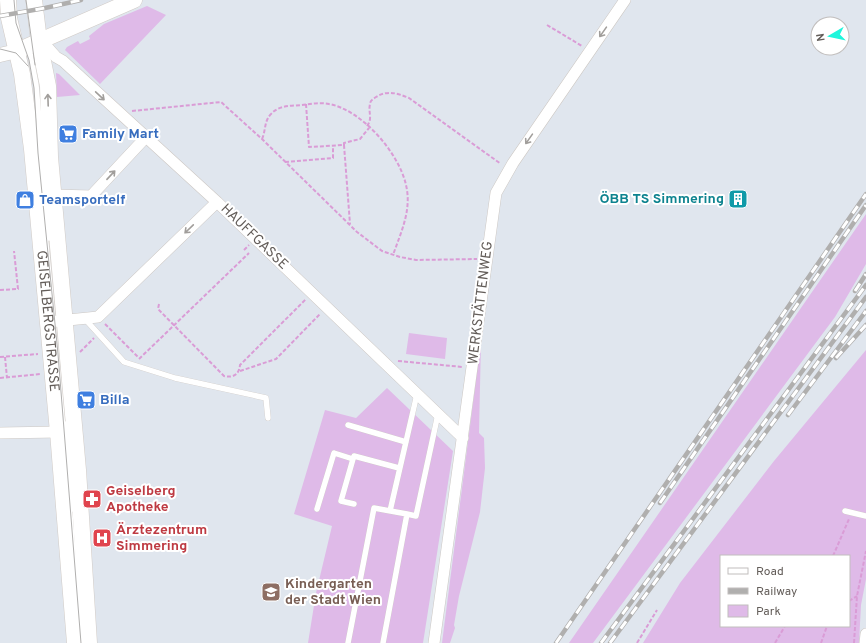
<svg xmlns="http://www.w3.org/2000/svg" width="866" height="643" viewBox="0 0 866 643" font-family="Overpass,sans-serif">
  <rect width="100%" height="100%" fill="#e0e6ee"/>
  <!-- green -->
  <path fill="#dfbae8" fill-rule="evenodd" d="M147,6L166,15L100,84L65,50L67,47L78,41L80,44L90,39L89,36L104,24Z
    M56,73L59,74L80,95L57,97Z
    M866,214V264L835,317L593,643H569Z
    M409,333L447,338L445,359L406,354Z
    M481,341L479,433L484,438L485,468L480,512L459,596L454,625L455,628L450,643H442Z
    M866,350V579L861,605L859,643H643L680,583L774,461ZM721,556H849V626H721Z
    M387,388L453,451L423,643H308L316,593L332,526L294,514L325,410L356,418Z"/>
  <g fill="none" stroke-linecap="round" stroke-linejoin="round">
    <defs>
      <path id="service" d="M29,48L36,85L49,238
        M85,319L124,362L175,378L266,398L268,418
        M66,424L73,509
        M348,425L406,442
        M353,459L354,456L399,468
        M317,509L334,453L353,459L341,501L354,504
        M390,511L417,394
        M845,511L866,516
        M348,643L374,508L407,514
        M383,643L407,514L416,516L438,414"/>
      <path id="minor" d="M41,40L56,57L63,61L217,202L463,438
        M53,195L91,196L146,137
        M48,322L98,317L217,202
        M0,433L58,432
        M434,643L496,193L513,163L625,0
        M865,643L866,634"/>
      <path id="tertiary" d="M0,55L17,51"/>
      <g id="secondary">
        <path id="s1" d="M8,0L9,18L22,74L32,149L58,432L75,643"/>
        <path d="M34,0L39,41L48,86L50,157L78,470L89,643"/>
        <path d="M17,51L134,0"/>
      </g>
    </defs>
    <!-- service casing -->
    <use href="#service" stroke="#cdc8c4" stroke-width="6"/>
    <!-- minor casing -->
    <use href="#minor" stroke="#cdc8c4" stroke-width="12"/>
    <!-- tertiary casing -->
    <use href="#tertiary" stroke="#cdc8c4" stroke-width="15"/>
    <!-- secondary casing -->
    <use href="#secondary" stroke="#d1cbc6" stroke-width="17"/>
    <!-- path -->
    <path stroke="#da9cd6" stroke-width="2" stroke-dasharray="4 2" stroke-linecap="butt" d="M547,25L582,46
      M306,104L309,147L344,145L350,224
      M132,111L221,102L262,139L357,232L382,251L400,257L416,260L477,259
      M367,126C373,118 368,113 370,104C370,101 373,99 376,97C387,90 397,93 409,98L501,164
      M262,139C266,130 264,121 271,114C279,105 291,106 302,105C311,104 320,102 329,104C362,110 399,153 406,185C412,210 401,232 393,255
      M344,145V143L360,139L369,128
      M285,162L333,158V146
      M244,250L249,245
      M0,290L18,289L14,251
      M159,304L158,309L224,376C233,378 239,375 240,365L306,299
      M105,324L139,358
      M80,352L94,338
      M0,357L38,354
      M5,357L7,378
      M139,359L249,253
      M398,361L463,367
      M240,371L276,359L320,314
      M0,378L41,374
      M833,556L849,519
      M849,601L857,596
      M637,643L657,610
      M775,643L785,626
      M821,643L827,626
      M854,643L857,596L866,551"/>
    <!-- service -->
    <use href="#service" stroke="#fff" stroke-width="5.5"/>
    <!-- minor -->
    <use href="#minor" stroke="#fff" stroke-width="11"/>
    <!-- tertiary -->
    <use href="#tertiary" stroke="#fff" stroke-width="14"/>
    <!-- secondary -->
    <use href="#secondary" stroke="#fff" stroke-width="16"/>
    <!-- tram -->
    <path stroke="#b0afae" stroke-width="1" d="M14,0L16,23L29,60L34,88L38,153L58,354L81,643
      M26,0L35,65
      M0,49L16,53L28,66"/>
    <defs>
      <path id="rail" d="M0,16L45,8L81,0
        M855,291L866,274
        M836,358L866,325
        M788,415L866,311
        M660,503L866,205
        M556,643L866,194
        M601,643L866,285
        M610,643L866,297"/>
    </defs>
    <!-- rail casing -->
    <use href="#rail" stroke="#b0afae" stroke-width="4.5"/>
    <!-- rail -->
    <use href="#rail" stroke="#fff" stroke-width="3" stroke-dasharray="9" stroke-linecap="butt"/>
  </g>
  <!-- one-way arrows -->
  <defs><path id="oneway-shaft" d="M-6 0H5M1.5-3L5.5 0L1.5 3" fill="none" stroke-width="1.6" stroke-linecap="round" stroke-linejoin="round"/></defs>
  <g stroke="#a19e9b">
    <use href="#oneway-shaft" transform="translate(603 32) rotate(125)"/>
    <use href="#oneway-shaft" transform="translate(100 96) rotate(43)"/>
    <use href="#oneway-shaft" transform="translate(48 100) rotate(-92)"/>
    <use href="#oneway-shaft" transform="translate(529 139) rotate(125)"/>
    <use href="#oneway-shaft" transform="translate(111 175) rotate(-47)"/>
    <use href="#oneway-shaft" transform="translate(189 229) rotate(136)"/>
  </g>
  <!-- icons -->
  <defs>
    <symbol id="supermarket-square" viewBox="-11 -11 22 22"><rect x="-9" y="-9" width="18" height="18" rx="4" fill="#3f7fe0" stroke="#fff"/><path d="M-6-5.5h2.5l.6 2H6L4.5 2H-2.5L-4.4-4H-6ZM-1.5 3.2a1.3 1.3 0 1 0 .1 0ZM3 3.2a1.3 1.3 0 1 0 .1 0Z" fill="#fff"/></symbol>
    <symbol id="building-square" viewBox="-11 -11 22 22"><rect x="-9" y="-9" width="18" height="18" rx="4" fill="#0f9aa8" stroke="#fff"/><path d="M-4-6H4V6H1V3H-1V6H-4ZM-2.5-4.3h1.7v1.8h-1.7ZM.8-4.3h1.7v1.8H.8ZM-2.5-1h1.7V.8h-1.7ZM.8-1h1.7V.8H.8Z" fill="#fff"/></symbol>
    <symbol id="shop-square" viewBox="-11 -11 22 22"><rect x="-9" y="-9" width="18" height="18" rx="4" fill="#3f7fe0" stroke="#fff"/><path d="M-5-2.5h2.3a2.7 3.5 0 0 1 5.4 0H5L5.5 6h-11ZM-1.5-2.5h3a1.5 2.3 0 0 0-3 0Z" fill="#fff"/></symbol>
    <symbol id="pharmacy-square" viewBox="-11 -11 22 22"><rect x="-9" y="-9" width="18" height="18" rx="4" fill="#e0444e" stroke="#fff"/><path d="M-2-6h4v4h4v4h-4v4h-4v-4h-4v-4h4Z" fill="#fff"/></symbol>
    <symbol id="hospital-square" viewBox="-11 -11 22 22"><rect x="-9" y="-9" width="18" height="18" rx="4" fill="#e0444e" stroke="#fff"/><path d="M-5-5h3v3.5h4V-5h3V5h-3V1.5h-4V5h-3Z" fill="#fff"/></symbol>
    <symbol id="school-square" viewBox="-11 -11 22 22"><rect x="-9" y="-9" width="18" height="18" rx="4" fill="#8d6e63" stroke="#fff"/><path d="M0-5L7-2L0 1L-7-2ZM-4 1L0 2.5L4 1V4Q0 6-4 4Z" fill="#fff"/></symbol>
  </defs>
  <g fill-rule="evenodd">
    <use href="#supermarket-square" x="57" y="123" width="22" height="22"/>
    <use href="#building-square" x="727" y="188" width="22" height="22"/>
    <use href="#shop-square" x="14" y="189" width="22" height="22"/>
    <use href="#supermarket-square" x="75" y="389" width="22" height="22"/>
    <use href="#pharmacy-square" x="81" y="488" width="22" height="22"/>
    <use href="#hospital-square" x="91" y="527" width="22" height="22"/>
    <use href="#school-square" x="260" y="581" width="22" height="22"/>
  </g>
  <g text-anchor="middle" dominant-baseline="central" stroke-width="4" stroke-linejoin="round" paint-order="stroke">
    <!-- shop labels -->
    <g font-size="14" font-weight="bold" fill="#366cbe" stroke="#fff" text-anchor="start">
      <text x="82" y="134">Family Mart</text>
      <text x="39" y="200">Teamsportelf</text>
      <text x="100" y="400">Billa</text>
    </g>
    <!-- culture labels -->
    <g font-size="14" font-weight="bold" fill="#0d838f" stroke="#fff" text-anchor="end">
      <text x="724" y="199">ÖBB TS Simmering</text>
    </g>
    <!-- street labels -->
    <g font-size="14" fill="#635d59" stroke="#fff">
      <text transform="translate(254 237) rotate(44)">HAUFFGASSE</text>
      <text transform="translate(481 303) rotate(-83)">WERKSTÄTTENWEG</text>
      <text stroke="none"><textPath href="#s1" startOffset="324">GEISELBERGSTRASSE</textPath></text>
    </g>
    <!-- health labels -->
    <g font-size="14" font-weight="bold" fill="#be3a42" stroke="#fff" text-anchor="start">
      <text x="106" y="491">Geiselberg<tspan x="106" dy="16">Apotheke</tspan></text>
      <text x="116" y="530">Ärztezentrum<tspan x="116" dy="16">Simmering</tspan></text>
    </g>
    <!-- education labels -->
    <g font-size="14" font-weight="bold" fill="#785e54" stroke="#fff" text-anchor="start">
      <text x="285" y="584">Kindergarten<tspan x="285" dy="16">der Stadt Wien</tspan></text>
    </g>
  </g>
  <!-- legend -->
  <rect x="720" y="555" width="130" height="72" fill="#ffffff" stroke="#c1bebd"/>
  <rect x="728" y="568" width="20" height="6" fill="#ffffff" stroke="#c1bebd"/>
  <text x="756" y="575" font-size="12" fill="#635d59">Road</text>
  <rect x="728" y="588" width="20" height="6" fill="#b0afae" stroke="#c1bebd"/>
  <text x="756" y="595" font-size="12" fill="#635d59">Railway</text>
  <rect x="728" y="605" width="20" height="12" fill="#dfbae8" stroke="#c1bebd"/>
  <text x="756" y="615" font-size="12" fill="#635d59">Park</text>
  <!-- north arrow -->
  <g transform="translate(830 36) rotate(261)"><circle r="19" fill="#ffffff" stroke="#c1bebd"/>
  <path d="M0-3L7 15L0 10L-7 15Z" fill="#1ef6dc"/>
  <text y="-6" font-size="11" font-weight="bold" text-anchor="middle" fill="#635d59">N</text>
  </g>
</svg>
